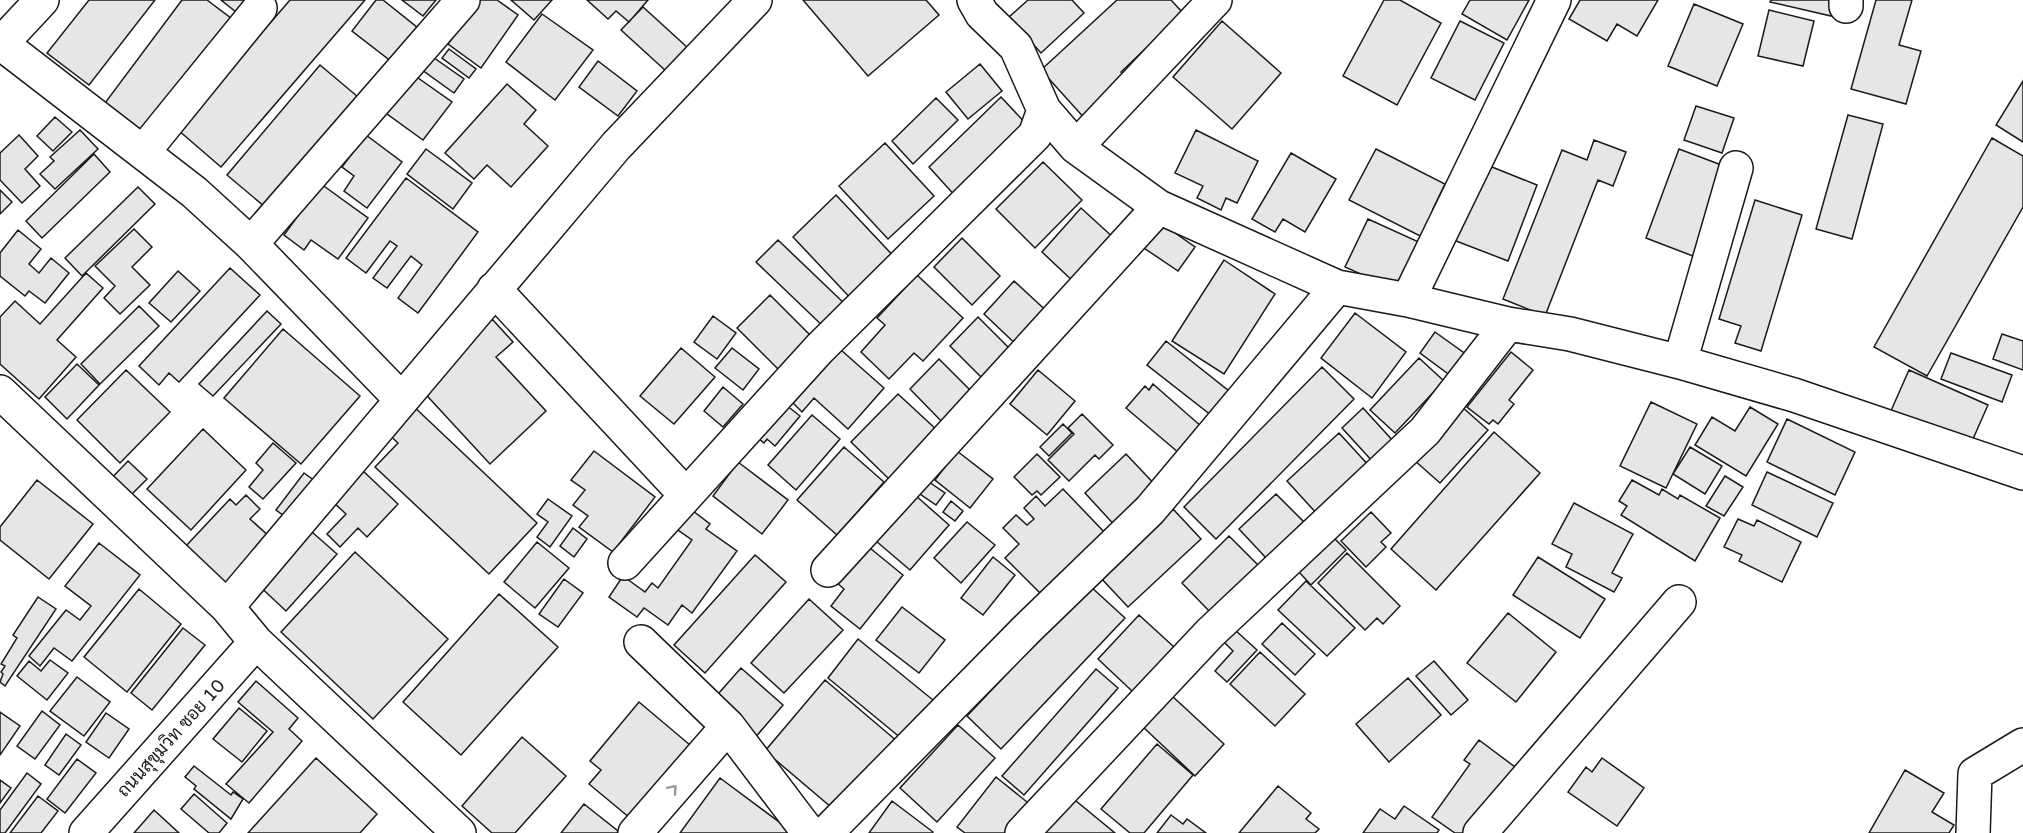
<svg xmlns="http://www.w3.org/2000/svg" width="2023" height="833" viewBox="0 0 2023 833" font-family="'Varela Round',Sarabun,sans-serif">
  <rect width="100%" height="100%" fill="#fff"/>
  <!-- building -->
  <path fill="#e6e6e6" stroke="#1a1a1a" stroke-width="1.5" d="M89,0H155L89,85L47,53Z
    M182,0H207L236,22L150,137L105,103Z
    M221,0H254L241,16Z
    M290,0H365L221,167L178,130Z
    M376,0H383L418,28L392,62L352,31Z
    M402,0H436L423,16Z
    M480,0H497L518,15L481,68L448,44Z
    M511,0H552L534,20Z
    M587,0H648L629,22L616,11L608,19Z
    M803,0H926L939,15L868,76Z
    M1028,0H1072L1084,13L1041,53L1009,17Z
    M1117,0H1171L1183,13L1121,72L1129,81L1087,121L1041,70Z
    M1384,0H1400L1441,23L1397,105L1343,76Z
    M1470,0H1529L1507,40L1462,14Z
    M1580,0H1658L1637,36L1617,24L1607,41L1569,19Z
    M1771,0H1834L1831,16L1770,2Z
    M1876,0H1912L1899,45L1921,51L1906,104L1851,89Z
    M1694,4L1743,24L1717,86L1668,66Z
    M643,7L688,48L666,71L621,30Z
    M1769,10L1814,21L1803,66L1758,56Z
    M542,14L593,50L555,100L506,62Z
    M1222,21L1281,73L1232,129L1173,77Z
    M1460,21L1504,43L1475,100L1431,78Z
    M449,49L476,69L469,78L442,58Z
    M427,53L464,79L454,93L418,67Z
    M598,61L637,91L618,116L579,87Z
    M980,64L1002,91L968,119L946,92Z
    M320,65L364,102L271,212L227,175Z
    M411,73L452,102L423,140L383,111Z
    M2023,81V142L1996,125Z
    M507,84L536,110L524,124L548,146L511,187L487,165L474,179L445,153Z
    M1001,97L1031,129L958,199L929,167Z
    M936,98L958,120L913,164L892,141Z
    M1696,106L1734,118L1722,153L1684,140Z
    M1848,115L1883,124L1852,239L1816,229Z
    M55,117L72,132L53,151L37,136Z
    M80,130L98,149L55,189L40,174L54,161L50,157Z
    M1196,130L1258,161L1237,203L1226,198L1221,210L1197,198L1203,186L1175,173Z
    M19,135L38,156L25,169L40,186L22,203L0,180V153Z
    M366,135L402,162L367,208L344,191L354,176L342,167Z
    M1992,138L2023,156V207L1927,376L1874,347Z
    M1594,140L1626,152L1613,186L1598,180L1545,316L1503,299L1562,150L1587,160Z
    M885,143L934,196L888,239L839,186Z
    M426,149L472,183L453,209L407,174Z
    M1376,149L1445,184L1433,209L1441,213L1428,240L1349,200Z
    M1679,149L1732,169L1698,258L1646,238Z
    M1291,153L1336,179L1305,232L1283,219L1275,232L1252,219Z
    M94,154L110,172L42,238L26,221Z
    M1043,162L1082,200L1035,248L996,209Z
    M1482,163L1537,185L1508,261L1451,239Z
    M406,178L478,232L418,313L398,298L422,265L411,256L387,288L373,278L397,246L390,241L366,273L346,258Z
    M321,184L368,218L338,259L311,240L304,250L284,235Z
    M138,187L155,204L82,276L65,258Z
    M0,190L12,202L0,214Z
    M836,195L900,263L856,304L793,237Z
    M1755,200L1802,215L1761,351L1735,343L1741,326L1719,319Z
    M1081,208L1116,240L1076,284L1042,252Z
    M1368,219L1421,243L1398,291L1345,267Z
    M1158,221L1195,247L1178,271L1141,246Z
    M134,229L152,247L132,267L150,285L120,314L104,298L115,286L95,266Z
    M18,230L41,249L29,264L39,273L51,258L69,273L45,303L29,291L25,296L0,276V253Z
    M962,238L1000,276L972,305L934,267Z
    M778,240L848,307L827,330L756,262Z
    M1224,260L1275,294L1224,374L1172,341Z
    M230,268L260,295L179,382L169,373L159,385L139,366Z
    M178,271L200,291L171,322L149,303Z
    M86,273L103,288L57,340L76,357L39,399L0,364V317L15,301L40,324Z
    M917,275L963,318L923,361L914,353L889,379L861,352L885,325L877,318Z
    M1014,281L1053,317L1022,350L984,314Z
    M770,295L814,339L781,372L737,328Z
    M139,306L159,326L100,384L81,364Z
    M267,311L281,324L213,396L199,384Z
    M1355,313L1406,352L1372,398L1321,358Z
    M713,316L736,333L717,359L694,342Z
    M978,317L1018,357L989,385L950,346Z
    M492,319L513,342L496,357L546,411L490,464L418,386Z
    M283,329L360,396L301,464L224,398Z
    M1435,332L1467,355L1451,376L1420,353Z
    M2002,334L2023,341V370L1993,359Z
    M1166,341L1234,395L1216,419L1147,365Z
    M681,348L715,377L674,424L640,396Z
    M732,348L759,369L743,390L715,368Z
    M841,350L884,388L848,429L814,398L802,412L793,403Z
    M1511,352L1533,370L1509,400L1514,404L1498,424L1493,420L1489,424L1467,407Z
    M1951,353L2012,375L2002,402L1941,379Z
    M1419,358L1444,381L1395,433L1370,410Z
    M939,359L975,395L945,425L910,389Z
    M77,364L99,385L67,419L45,397Z
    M1322,367L1354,399L1216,539L1184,507Z
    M126,370L170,412L120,463L77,420Z
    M1038,370L1075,401L1047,435L1010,404Z
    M1909,370L1988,405L1969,448L1890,413Z
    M1153,384L1202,427L1179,453L1126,408L1145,386L1149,390Z
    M723,387L743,404L723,427L704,411Z
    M898,394L939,432L891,481L851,442Z
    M781,401L800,416L775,446L767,439L764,443L753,434Z
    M1651,402L1697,424L1666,488L1620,466Z
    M410,403L537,523L489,574L375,467L398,443L384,430Z
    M1461,406L1488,430L1440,483L1414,460Z
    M1750,407L1778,424L1746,476L1695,445L1712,417L1735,431Z
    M1363,408L1395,443L1374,463L1342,428Z
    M1082,414L1113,445L1099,459L1095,455L1069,481L1048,460L1074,434L1068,428Z
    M812,415L840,439L796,490L768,465Z
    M1787,419L1855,452L1835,495L1767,462Z
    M1063,424L1072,433L1049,456L1040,447Z
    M203,429L246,470L191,530L147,489Z
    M1494,432L1540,473L1436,590L1391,549Z
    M1339,433L1371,468L1319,516L1287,481Z
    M273,443L296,463L263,499L249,487L263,470L256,463Z
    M844,447L884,482L837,535L797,500Z
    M1690,447L1722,466L1705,494L1673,474Z
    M594,451L655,497L613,552L579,527L588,516L573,505L585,490L571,480Z
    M957,451L993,479L970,508L935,480Z
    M1037,454L1060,477L1041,495L1037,491L1032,495L1014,477Z
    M1126,454L1160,490L1118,529L1085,493Z
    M128,461L147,479L124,502L106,484Z
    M738,462L788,500L762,534L713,496Z
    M361,469L398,504L367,537L358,528L340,547L327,534L346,514L332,501Z
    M1767,472L1833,503L1817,537L1752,505Z
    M304,473L322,486L294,523L276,510Z
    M1725,476L1743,487L1724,516L1706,506Z
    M37,480L93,524L49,579L0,540V527Z
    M1632,480L1659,495L1662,489L1678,499L1680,495L1720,518L1695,561L1621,515L1627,506L1619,501Z
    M929,482L945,493L936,505L920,494Z
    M1063,489L1108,536L1045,598L1005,558L1019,544L1003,528L1016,515L1027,525L1034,519L1024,508L1036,496L1045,506Z
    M1276,494L1305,523L1267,559L1239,529Z
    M246,495L260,509L250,519L271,538L226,586L185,547L230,499L236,505Z
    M915,495L949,525L910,570L876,541Z
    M548,499L572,516L550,547L537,537L548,522L537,514Z
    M951,501L963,511L955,521L943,512Z
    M1574,503L1633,534L1612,573L1622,578L1614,592L1566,567L1572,554L1552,544Z
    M689,508L710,524L706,529L737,551L692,613L682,605L668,625L644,608L637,617L609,597L623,576L645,592L652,583L658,588L692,540L675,528Z
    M1173,509L1201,539L1128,607L1100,577Z
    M1371,512L1391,533L1381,542L1386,547L1366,567L1341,541Z
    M1738,519L1754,526L1757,520L1801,542L1782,582L1739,561L1742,555L1724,547Z
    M967,522L995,545L961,583L934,558Z
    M304,525L337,554L286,611L254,581Z
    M573,528L587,539L574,557L560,546Z
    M1229,536L1259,566L1211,613L1182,583Z
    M1334,538L1346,550L1311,585L1299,572Z
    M537,542L569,568L535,608L504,582Z
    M99,543L140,575L72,661L54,648L40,666L29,656L66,610L80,620L91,606L65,586Z
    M865,544L903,575L860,629L831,606L844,589L835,581Z
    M355,552L448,639L373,719L281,632Z
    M1347,553L1400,606L1383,624L1377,618L1365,630L1318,583Z
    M755,555L786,582L705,673L674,645Z
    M993,557L1015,575L983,615L961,598Z
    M1538,557L1605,599L1580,638L1513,595Z
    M564,579L583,593L558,627L539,614Z
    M1306,581L1355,628L1327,656L1278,610Z
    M1090,586L1125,618L1001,749L967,716Z
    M139,589L181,624L127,692L84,657Z
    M499,594L558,647L461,755L403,702Z
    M38,597L56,609L5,686L0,682L3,674L1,672L5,666L1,664L17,638L13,635Z
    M809,599L843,630L784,693L751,663Z
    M902,607L945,640L919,673L876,640Z
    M1508,613L1556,652L1516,702L1467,663Z
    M1139,615L1174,647L1133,692L1098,659Z
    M1282,623L1315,654L1295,675L1262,644Z
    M183,628L205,645L152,710L131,693Z
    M1235,630L1257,650L1227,682L1215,671L1233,651L1224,642Z
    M858,639L933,700L902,739L828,678Z
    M1260,652L1305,694L1275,726L1230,684Z
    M50,660L68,673L47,700L17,676L29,661L41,671Z
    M1434,661L1468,700L1451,715L1416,676Z
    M741,668L783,705L754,739L711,702Z
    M1096,669L1118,688L1024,795L1002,776Z
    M77,677L110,702L84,736L50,711Z
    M1408,678L1441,715L1389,762L1356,724Z
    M825,680L898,742L838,813L765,751Z
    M256,681L298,718L289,729L302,741L249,803L226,784L273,732L238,702Z
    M1171,695L1224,744L1195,776L1142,726Z
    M639,702L690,745L630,818L589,784L601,770L590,761Z
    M239,708L267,731L242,762L213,739Z
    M42,711L60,725L35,759L17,746Z
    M0,712L20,726L0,755Z
    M106,713L129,729L109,758L86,742Z
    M958,725L995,758L937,822L900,788Z
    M66,734L81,745L59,775L45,765Z
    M522,737L566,776L515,833H492L462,806Z
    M1479,740L1515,767L1468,833H1455L1432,817L1470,764L1464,760Z
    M1157,744L1193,775L1144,833H1130L1101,809Z
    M316,758L377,814L360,833H248Z
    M1602,758L1644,788L1617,826L1568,792L1586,767L1592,772Z
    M77,759L96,773L65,813L47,799Z
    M194,766L231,795L233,792L243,799L231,819L194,789L196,786L185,777Z
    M1905,770L1944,793L1932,812L1954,825L1949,833H1869Z
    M27,773L41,784L5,833H0V810Z
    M996,777L1032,806L1010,833H965L957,827Z
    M720,778L794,833H680Z
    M0,780L11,788L0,803Z
    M1278,786L1311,813L1306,819L1319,829L1315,833H1239Z
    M194,794L227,823L219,833H209L181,809Z
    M38,796L58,811L41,833H10Z
    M1070,796L1115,833H1039Z
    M892,801L933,832L932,833H869Z
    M584,804L618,831L617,833H561Z
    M1404,806L1439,830L1437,833H1363L1380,809L1395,819Z
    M154,810L179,833H134Z
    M1171,815L1183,824L1187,819L1206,833H1157Z"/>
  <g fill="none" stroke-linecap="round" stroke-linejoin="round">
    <defs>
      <path id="minor" d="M974,0L982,14L1016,47L1044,110L1076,147L1159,207L1337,287L1408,300L1508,324L1570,334L1680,362L1794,395L2023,473
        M1846,6V0
        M2,44L194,192L251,244L401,399
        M0,45L42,0
        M1076,147L1215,0
        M144,151L260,8
        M251,244L463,0
        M494,289L685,494
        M1408,300L1554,0
        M1680,362L1736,168
        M0,392L227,607L256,642L459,833
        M625,563L819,349L1035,135L1044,110
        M828,570L1159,207
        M227,607L616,146L755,0
        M641,642L728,726L809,833
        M86,833L256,642
        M635,833L728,726
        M826,833L1027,629L1150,510L1337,287
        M1022,833L1210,633L1425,431L1508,324
        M1480,833L1679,602
        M1973,833L1975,774L2023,745"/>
    </defs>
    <!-- minor casing -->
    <use href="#minor" stroke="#1a1a1a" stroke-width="36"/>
    <!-- minor -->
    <use href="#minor" stroke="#fff" stroke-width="33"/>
  </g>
  <!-- one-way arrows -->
  <defs><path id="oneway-chevron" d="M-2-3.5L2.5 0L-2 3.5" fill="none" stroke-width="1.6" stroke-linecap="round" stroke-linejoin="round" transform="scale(1.5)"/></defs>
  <use stroke="#989898" href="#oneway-chevron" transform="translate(673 789) rotate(-49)"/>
  <g text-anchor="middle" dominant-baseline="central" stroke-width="4.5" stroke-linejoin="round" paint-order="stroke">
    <!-- street labels -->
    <g font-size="18" fill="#1a1a1a" stroke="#fff">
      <text transform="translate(171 738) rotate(-48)">ถนนสุขุมวิท ซอย 10</text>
    </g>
  </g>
</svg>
